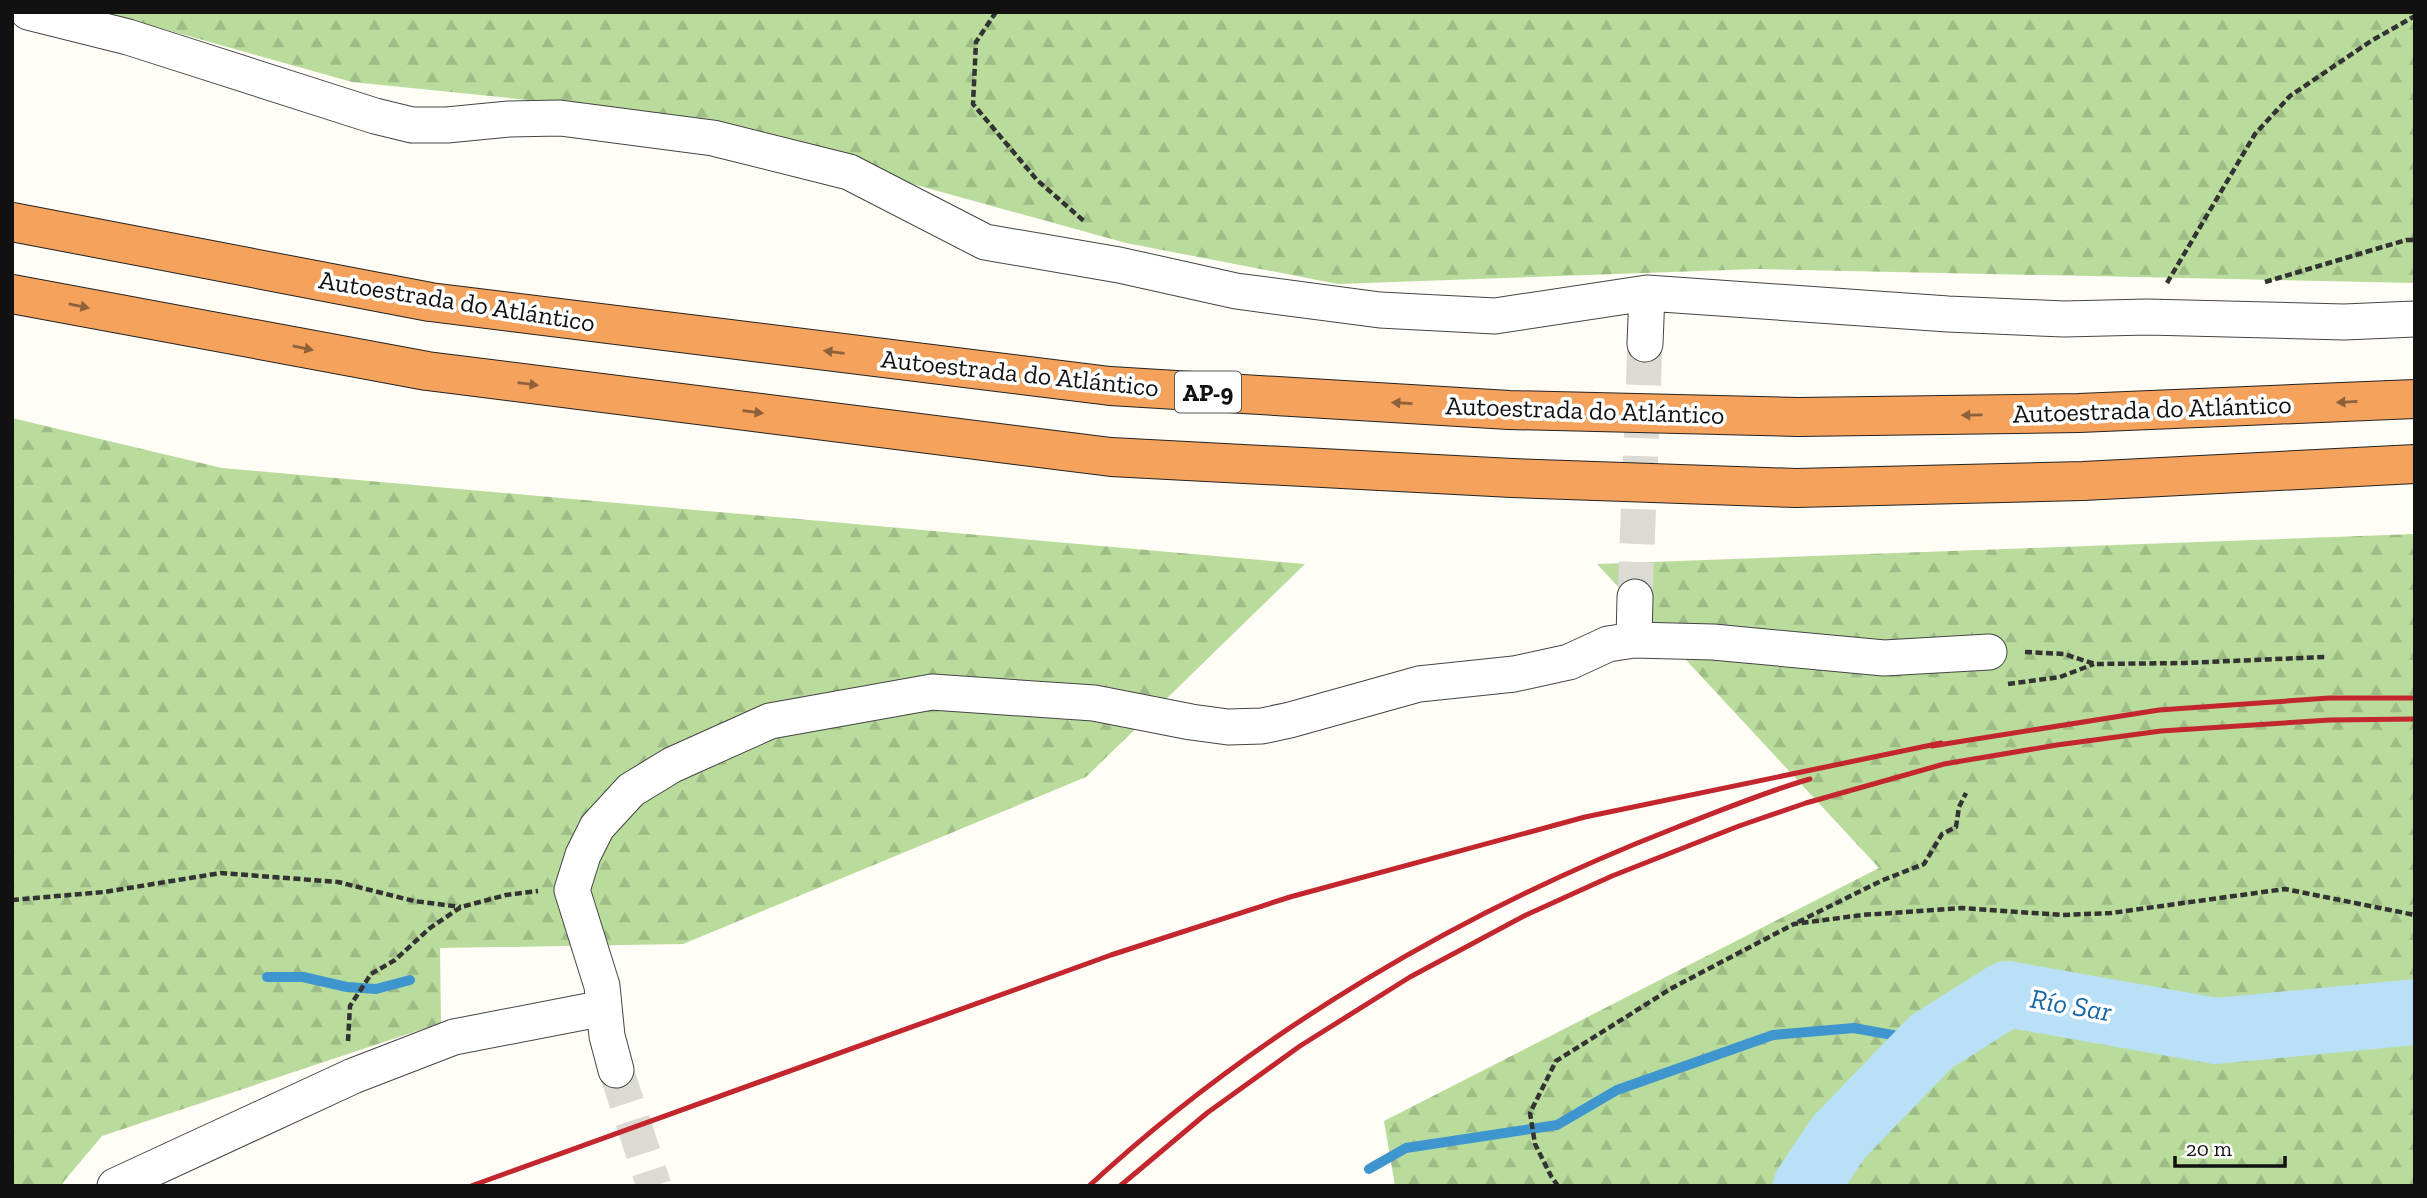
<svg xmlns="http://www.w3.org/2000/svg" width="2427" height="1198" viewBox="0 0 2427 1198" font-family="'Zilla Slab',serif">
  <defs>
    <pattern id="forest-firs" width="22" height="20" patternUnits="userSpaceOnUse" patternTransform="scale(1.75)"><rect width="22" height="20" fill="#b9dc9c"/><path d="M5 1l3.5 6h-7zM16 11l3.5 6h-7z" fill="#9ebc85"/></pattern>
  </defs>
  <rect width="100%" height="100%" fill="#fffdf5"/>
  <!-- forest -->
  <path fill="url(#forest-firs)" d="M103,12H2415V283L1756,269L1338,284L1126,243L656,113L352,82Z
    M12,418L222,468L1305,564L1086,777L683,944L440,948L441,1023L102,1136L60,1186H12Z
    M2415,534V1186H1395L1384,1121L1879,868L1597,564Z"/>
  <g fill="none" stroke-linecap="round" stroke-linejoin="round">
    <!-- stream -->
    <path stroke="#3f96cf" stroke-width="10" d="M267,977H303L347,987L376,989L410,980
      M1369,1169L1406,1148L1557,1125L1617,1090L1773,1035L1854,1028L1931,1042"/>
    <!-- river -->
    <path stroke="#b9e0f7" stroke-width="66" d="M1806,1186L1839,1137L1931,1042L2007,994L2216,1031L2415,1012"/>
    <!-- street-tunnel -->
    <path stroke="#dbdad3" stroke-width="35" stroke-dasharray="35 18" stroke-linecap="butt" d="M1635,597L1645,344
      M616,1070L654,1186"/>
    <defs>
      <path id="street" d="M28,12L128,37L375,116L412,125H447L509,119L560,118L713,138L849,172L985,242L1119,265L1236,291L1380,310L1495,316L1647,293
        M1645,344L1647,293L1948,314L2064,319L2147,317L2344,322L2415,319
        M1634,640L1635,597
        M616,1070L607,1036L602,986L572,890L583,855L597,827L631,790L672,765L770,721L932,692L1094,703L1191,722L1228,727L1262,726L1290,720L1419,684L1514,674L1569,662L1608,644L1634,640L1713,642L1884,658L1989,652
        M115,1186L353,1076L454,1037L604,1008"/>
      <path id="highway" d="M12,222L430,302L1110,386L1509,410L1798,417L2079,413L2415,399
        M12,294L427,371L1111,457L1512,478L1796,488L2083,481L2415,464"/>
    </defs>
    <!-- street casing -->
    <use href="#street" stroke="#444" stroke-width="37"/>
    <!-- highway casing -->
    <use href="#highway" stroke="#222" stroke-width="40"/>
    <!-- path -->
    <path stroke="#333" stroke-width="4.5" stroke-dasharray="7 3.5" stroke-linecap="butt" d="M996,12L976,42L973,104L1037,180L1085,222
      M2265,282L2406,240H2415
      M2167,283L2255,134L2290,96L2371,41L2415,16
      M2025,652L2064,654L2095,664L2184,663L2325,657
      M2008,684L2060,677L2094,664
      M12,900L104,892L221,873L338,882L414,901L461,907
      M1798,922L1883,880L1924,864L1942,834L1956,827L1959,807L1966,793
      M348,1041L350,1006L371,974L395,960L430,928L461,907L506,895L538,891
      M1558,1186L1551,1176L1535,1144L1530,1113L1556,1061L1672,988L1794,924L1862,915L1962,908L2062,915L2111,913L2285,889L2415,915"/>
    <!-- street -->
    <use href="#street" stroke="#fff" stroke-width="35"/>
    <!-- highway -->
    <use href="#highway" stroke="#f5a25d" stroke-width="38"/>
    <!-- rail -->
    <path stroke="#c4262e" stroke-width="5" d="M1932,746L2159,710L2329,698H2415
      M471,1186L1111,955L1290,897L1585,817L1941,743
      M1089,1186C1258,1030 1462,911 1675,828C1720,811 1764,792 1810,779
      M1120,1186L1207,1113L1300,1046L1410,977L1526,915L1612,876L1739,826L1806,803L1944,764L2057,745L2161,731L2330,720L2415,719"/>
  </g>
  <!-- one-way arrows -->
  <defs><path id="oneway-solid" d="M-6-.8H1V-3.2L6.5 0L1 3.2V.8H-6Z" transform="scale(1.75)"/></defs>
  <g fill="#8e613b">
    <use href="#oneway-solid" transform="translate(79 306) rotate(11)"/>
    <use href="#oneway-solid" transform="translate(303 348) rotate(11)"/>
    <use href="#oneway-solid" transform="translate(834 352) rotate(-173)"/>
    <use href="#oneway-solid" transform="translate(528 384) rotate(7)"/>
    <use href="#oneway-solid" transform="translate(2347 402) rotate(177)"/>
    <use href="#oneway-solid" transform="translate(1402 403) rotate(-177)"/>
    <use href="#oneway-solid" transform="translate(753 412) rotate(7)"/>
    <use href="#oneway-solid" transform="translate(1972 415) rotate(179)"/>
  </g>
  <g text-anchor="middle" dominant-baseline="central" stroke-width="7" stroke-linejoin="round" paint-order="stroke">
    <!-- shield labels -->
    <rect fill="#fff" stroke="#585858" stroke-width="2" x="1175" y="371.5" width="66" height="41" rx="5"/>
    <g font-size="24" font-weight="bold" fill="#111">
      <text x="1208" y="392">AP-9</text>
    </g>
    <!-- street labels -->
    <g font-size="26" fill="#111" stroke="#fff">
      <text transform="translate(457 301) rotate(9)">Autoestrada do Atlántico</text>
      <text transform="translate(1020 373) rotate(6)">Autoestrada do Atlántico</text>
      <text transform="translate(2152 409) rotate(-2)">Autoestrada do Atlántico</text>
      <text transform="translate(1585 410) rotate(2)">Autoestrada do Atlántico</text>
    </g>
    <!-- water labels -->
    <g font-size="28" font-style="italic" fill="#1768a6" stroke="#fff">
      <text transform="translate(2071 1005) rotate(10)">Río Sar</text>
    </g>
  </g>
  <!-- border -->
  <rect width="2427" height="1198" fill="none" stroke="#111111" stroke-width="28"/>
  <!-- scale -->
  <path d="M2175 1156v10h110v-10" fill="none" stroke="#111111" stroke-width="3.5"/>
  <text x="2186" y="1156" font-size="21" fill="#111111" stroke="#ffffff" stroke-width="5" paint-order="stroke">20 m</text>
</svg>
